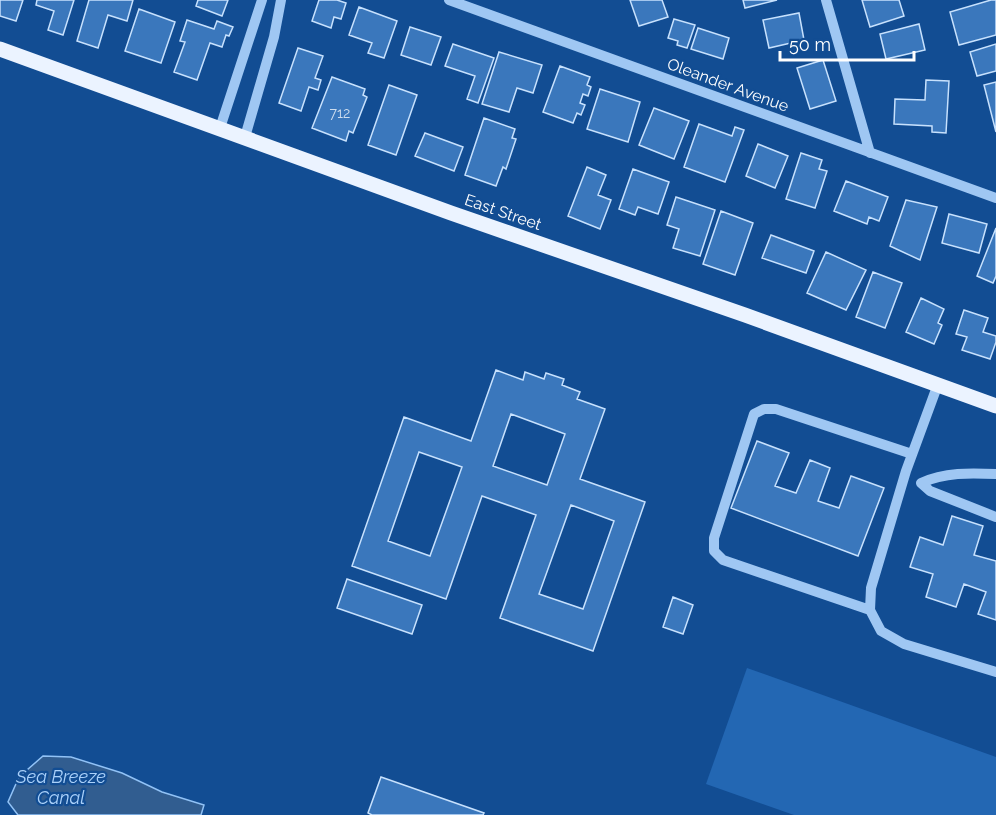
<svg xmlns="http://www.w3.org/2000/svg" width="996" height="815" viewBox="0 0 996 815" font-family="Raleway,sans-serif">
  <rect width="100%" height="100%" fill="#124d93"/>
  <!-- green -->
  <path fill="#2367b3" d="M747,668L996,757V815H794L706,784Z"/>
  <!-- water -->
  <path fill="#315d90" stroke="#91c2f6" stroke-width="1.5" d="M43,756L71,757L122,773L162,792L204,805L201,815H18L8,802L19,777Z"/>
  <!-- building -->
  <path fill="#3a77bc" stroke="#c7e1fd" stroke-width="1.5" fill-rule="evenodd" d="M0,0H23L16,21L0,16Z
    M37,0H74L63,35L48,30L54,11L36,5Z
    M89,0H133L127,21L108,15L98,48L77,41Z
    M198,0H228L222,16L196,6Z
    M319,0H337L346,3L341,19L334,17L331,28L312,21Z
    M630,0H662L668,17L639,26Z
    M743,0H777L745,8Z
    M862,0H899L904,16L870,27Z
    M991,0H996V35L959,45L950,12Z
    M359,7L397,21L384,58L368,53L372,43L349,35Z
    M139,9L175,22L161,63L125,51Z
    M799,13L804,40L769,48L763,20Z
    M674,19L695,25L687,48L677,45L678,41L668,38Z
    M187,20L214,29L217,21L233,27L229,36L226,35L222,47L210,43L197,80L174,72L185,42L180,41Z
    M919,24L925,50L886,59L880,34Z
    M410,27L441,37L431,65L401,55Z
    M698,28L729,38L723,59L691,49Z
    M453,44L494,58L478,103L467,99L475,76L445,66Z
    M996,44V71L977,76L970,52Z
    M298,48L323,56L315,78L321,80L318,90L309,87L301,111L279,103Z
    M499,52L542,65L533,93L517,88L509,112L482,104Z
    M823,60L836,101L810,109L797,68Z
    M560,66L590,77L587,85L591,87L588,96L583,94L580,103L585,105L581,115L577,113L573,123L543,112Z
    M332,77L365,89L363,95L367,97L353,133L349,131L346,141L312,128Z
    M926,80L949,81L946,133L932,132V126L894,124L895,99L925,100Z
    M996,82V132L984,85Z
    M389,85L417,95L396,155L368,145Z
    M600,89L640,102L628,142L587,129Z
    M654,108L689,121L674,159L639,145Z
    M484,118L515,129L512,138L516,139L506,169L503,167L496,186L465,175Z
    M699,124L732,136L735,127L744,130L725,182L684,167Z
    M425,133L463,147L454,171L415,156Z
    M758,144L788,156L775,188L746,176Z
    M801,153L822,160L819,169L827,171L815,208L786,199Z
    M587,167L606,175L598,195L611,200L600,229L568,216Z
    M633,169L669,182L658,214L638,207L635,215L619,209Z
    M846,181L888,197L879,221L869,217L867,224L834,211Z
    M676,197L715,210L700,256L673,248L679,229L667,225Z
    M906,200L937,207L920,260L890,246Z
    M721,211L753,223L735,275L703,264Z
    M949,214L987,224L979,253L942,243Z
    M996,228V276L993,283L977,276Z
    M771,235L814,251L806,273L762,258Z
    M826,252L866,270L846,310L807,293Z
    M873,272L902,283L885,328L856,317Z
    M921,298L944,309L938,323L942,325L934,344L906,332Z
    M964,310L988,318L983,332L996,336V342L990,359L962,350L967,337L956,334Z
    M496,370L523,380L525,372L544,379L546,373L564,379L562,385L580,392L577,399L605,409L580,479L645,502L593,651L500,618L536,515L482,496L446,599L352,566L404,417L471,441ZM511,414L565,434L547,485L493,466ZM419,452L462,467L430,556L388,541ZM571,505L614,521L583,609L539,594Z
    M757,441L789,453L775,486L796,493L810,460L830,468L818,501L839,508L851,476L884,488L858,556L731,508Z
    M952,516L983,526L974,555L996,561V620L978,614L986,592L964,584L956,607L926,597L933,574L910,567L920,537L943,545Z
    M347,579L422,605L412,634L337,608Z
    M673,597L693,605L683,634L663,627Z
    M381,777L484,813L483,815H372L368,813Z"/>
  <g fill="none" stroke-linecap="round" stroke-linejoin="round">
    <!-- minor -->
    <path stroke="#9fc7f3" stroke-width="10" d="M449,0L996,198
      M826,0L870,153
      M220,128L262,0
      M245,137L274,37L281,0
      M938,384L906,471L871,588L870,610L881,631L904,644L996,672
      M996,474C970,473 945,472 921,483L930,491L996,517
      M870,610L723,560L714,551V538L754,414L764,409H776L912,454"/>
    <!-- major -->
    <path stroke="#ebf3ff" stroke-width="15" d="M0,49L451,213L745,315L996,406"/>
  </g>
  <g text-anchor="middle" dominant-baseline="central" stroke-width="4.5" stroke-linejoin="round" paint-order="stroke">
    <!-- number labels -->
    <g font-size="14" fill="#ceddee">
      <text x="340" y="113">712</text>
    </g>
    <!-- street labels -->
    <g font-size="16" fill="#fff" stroke="#124d93">
      <text transform="translate(728 85) rotate(20)">Oleander Avenue</text>
      <text transform="translate(503 212) rotate(19)">East Street</text>
    </g>
    <!-- water labels -->
    <g font-size="18" font-style="italic" fill="#abd1fa" stroke="#124d93">
      <text x="61" y="776">Sea Breeze<tspan x="61" dy="21">Canal</tspan></text>
    </g>
  </g>
  <!-- scale -->
  <path d="M780 51v9h134v-9" fill="none" stroke="#ffffff" stroke-width="3"/>
  <text x="789" y="51" font-size="18" fill="#ffffff" stroke="#124d93" stroke-width="4.5" paint-order="stroke">50 m</text>
</svg>
